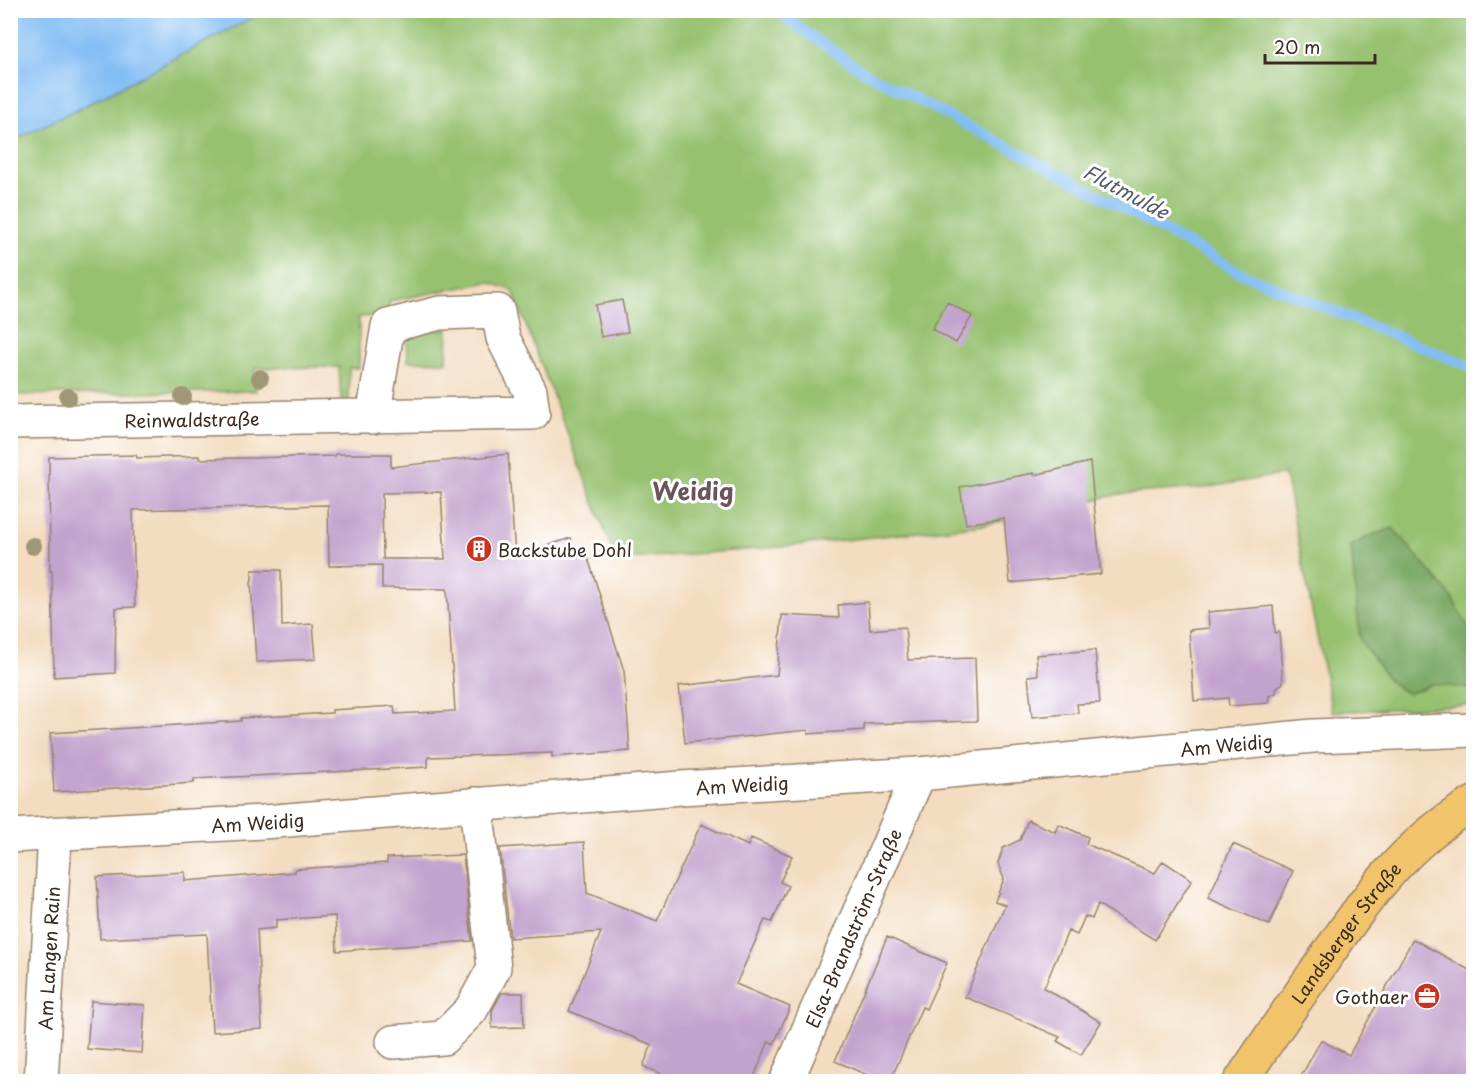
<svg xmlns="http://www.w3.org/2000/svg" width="1484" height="1092" viewBox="0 0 1484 1092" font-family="'Playpen Sans',sans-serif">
  <rect width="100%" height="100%" fill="#fff"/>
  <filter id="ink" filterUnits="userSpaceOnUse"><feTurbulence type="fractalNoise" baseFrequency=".0167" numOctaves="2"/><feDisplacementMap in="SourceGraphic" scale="12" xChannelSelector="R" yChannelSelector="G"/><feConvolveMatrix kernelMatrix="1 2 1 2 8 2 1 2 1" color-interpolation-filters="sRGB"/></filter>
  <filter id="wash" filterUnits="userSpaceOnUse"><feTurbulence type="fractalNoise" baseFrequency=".008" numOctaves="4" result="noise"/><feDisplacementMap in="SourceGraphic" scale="24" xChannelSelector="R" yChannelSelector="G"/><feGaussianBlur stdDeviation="1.35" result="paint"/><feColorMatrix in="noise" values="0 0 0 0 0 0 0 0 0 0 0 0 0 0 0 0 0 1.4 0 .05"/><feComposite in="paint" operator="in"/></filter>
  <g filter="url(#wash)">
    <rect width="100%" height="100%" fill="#f3dcbf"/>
    <!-- green -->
    <path fill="#96c16f" stroke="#687646" stroke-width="1.5" d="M11,11H1473V705L1332,712L1285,474L1204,488L1120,494L984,525L770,548L616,560L513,291L489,282L390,301L388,315L359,317V368H349V401H341L339,367L255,368L256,391L11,395Z
      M448,329L447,362L408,361L407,331Z"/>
    <!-- forest -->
    <path fill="#78a762" stroke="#5a6840" stroke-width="1.5" d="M1393,528L1451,596L1467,625L1473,628V689L1432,684L1408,694L1391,683L1360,640L1351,546L1367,537Z"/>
    <!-- water -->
    <path fill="#82bdf4" stroke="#5e7489" stroke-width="1.5" d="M10,11L11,10L273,11L255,16L75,111L11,141Z"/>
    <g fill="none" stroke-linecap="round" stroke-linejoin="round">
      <!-- stream -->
      <path stroke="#82bdf4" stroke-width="10" d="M779,10L787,19L863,71L1064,176L1243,274L1474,368"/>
    </g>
    <g id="blocks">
      <!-- building -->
      <path fill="#c3a2ce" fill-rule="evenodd" d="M622,300L628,332L601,337L595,305Z
        M947,302L972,316L956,343L932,329Z
        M335,454H391V467L508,454L515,556L571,538L577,558L587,555L624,671L630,751L552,757V753L428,757V767L194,779V783L54,792L50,733L241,721V718L332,713V710L394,706L395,714L455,711L447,589L382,588V565L329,566L328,505L133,510L135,607L116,608L115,673L54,677L52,571H50L49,457L136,455L137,458L199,456V459L335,456ZM441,492L445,559H383L382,493Z
        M1090,462L1101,574L1010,583L1004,518L966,524L960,487L1034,473V475Z
        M252,570H281L282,626L313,624L316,659L256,662L251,581H252Z
        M868,602L870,630L905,627L908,660L975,658L977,721L864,724V730L808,734V730L685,743L679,686L777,675L782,615L839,618L838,605Z
        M1273,606L1275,633L1279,632L1283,683L1277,687L1276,693L1269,696L1268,703L1229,706L1228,698L1194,701L1189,630L1209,628L1208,612Z
        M1095,650L1100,703L1077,704L1078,713L1032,717L1028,676L1038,675L1036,655Z
        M1028,820L1055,832L1058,824L1088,837L1086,844L1155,873L1163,861L1192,880L1155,940L1098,904L1092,919L1085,916L1077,935L1068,931L1044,988L1101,1022L1081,1055L1057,1041L1060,1037L965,997L1005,905L995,901L1004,879L998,864L1003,848L1020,840Z
        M701,824L748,846L751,838L792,856L780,882L788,886L772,922L765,920L736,984L790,1007L774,1044L769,1041L752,1082H678L643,1066L652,1045L569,1011L601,932L510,938L500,848L584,842L587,893L657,921Z
        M1233,844L1293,871L1269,925L1208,898Z
        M463,855L472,941L337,951L335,916L276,920V928L257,930L262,1029L212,1032L207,934L100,939L97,877L185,872V881L295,872V869L387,863V858Z
        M887,937L947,963L926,1009L922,1007L890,1082H883L835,1061Z
        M1413,939L1473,972V1082H1298L1321,1040L1349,1055Z
        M502,993H523L524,1027L492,1028V1011Z
        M91,1001L145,1005L142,1053L87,1049Z"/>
    </g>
  </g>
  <g filter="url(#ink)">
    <use href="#blocks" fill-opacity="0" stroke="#97836e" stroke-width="1.5"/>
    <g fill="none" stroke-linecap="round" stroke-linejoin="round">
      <defs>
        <g id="minor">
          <path id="s1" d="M10,422L533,413L530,391L503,338L498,311L440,313L388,326L373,417"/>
          <path id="s2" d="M10,836L263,822L681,788L919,774L1313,736L1474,730"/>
          <path d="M393,1042L443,1038L471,1010L494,968L476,804"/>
          <path id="s3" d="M41,1082L55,835"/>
          <path id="s4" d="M786,1082L919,774"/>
        </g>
        <g id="major">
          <path id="s5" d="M1240,1082C1267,1041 1295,1001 1323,961C1366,899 1406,841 1474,803"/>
        </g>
      </defs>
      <!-- minor casing -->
      <use href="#minor" stroke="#97836e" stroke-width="36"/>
      <!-- major casing -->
      <use href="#major" stroke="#97836e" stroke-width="36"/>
      <!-- minor -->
      <use href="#minor" stroke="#fff" stroke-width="33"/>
      <!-- major -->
      <use href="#major" stroke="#f1c36a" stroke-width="33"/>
    </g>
    <!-- trees -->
    <g fill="#9f9776">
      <circle cx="260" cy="378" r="9"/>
      <circle cx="68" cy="397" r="9"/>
      <circle cx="183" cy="397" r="9"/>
      <circle cx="33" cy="546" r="9"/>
    </g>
  </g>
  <!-- icons -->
  <defs>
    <symbol id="building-disc" viewBox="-11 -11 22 22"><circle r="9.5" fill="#c8321e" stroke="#fff"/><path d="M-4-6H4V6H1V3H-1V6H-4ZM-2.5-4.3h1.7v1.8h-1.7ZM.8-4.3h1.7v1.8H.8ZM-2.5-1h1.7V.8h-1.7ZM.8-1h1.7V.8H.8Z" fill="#fff"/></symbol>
    <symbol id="office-disc" viewBox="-11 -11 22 22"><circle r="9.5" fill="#c8321e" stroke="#fff"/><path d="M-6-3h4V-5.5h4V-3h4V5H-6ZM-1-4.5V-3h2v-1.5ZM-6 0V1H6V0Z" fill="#fff"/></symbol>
  </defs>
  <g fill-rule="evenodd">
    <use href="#building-disc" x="464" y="534" width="30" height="30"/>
    <use href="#office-disc" x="1412" y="981" width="30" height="30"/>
  </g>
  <g text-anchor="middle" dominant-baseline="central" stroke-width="6" stroke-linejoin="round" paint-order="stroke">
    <!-- street labels -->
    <g font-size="18" fill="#3b2a1e" stroke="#fff">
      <text stroke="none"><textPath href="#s1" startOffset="182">Reinwaldstraße</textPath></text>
      <text stroke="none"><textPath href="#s2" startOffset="1220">Am Weidig</textPath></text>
      <text stroke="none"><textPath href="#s2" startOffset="734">Am Weidig</textPath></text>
      <text stroke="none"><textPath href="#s2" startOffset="248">Am Weidig</textPath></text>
      <text stroke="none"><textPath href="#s4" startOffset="168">Elsa-Brandström-Straße</textPath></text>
      <text stroke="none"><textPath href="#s5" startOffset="183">Landsberger Straße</textPath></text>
      <text stroke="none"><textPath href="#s3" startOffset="124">Am Langen Rain</textPath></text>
    </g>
    <!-- poi labels -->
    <g font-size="18" fill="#3b2a1e" stroke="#fff" text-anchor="start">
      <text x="498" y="549">Backstube Dohl</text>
      <text x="1408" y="996" text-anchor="end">Gothaer</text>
    </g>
    <!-- water labels -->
    <g font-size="20" font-style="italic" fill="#545d69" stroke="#fff">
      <text transform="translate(1126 191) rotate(28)">Flutmulde</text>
    </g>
    <!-- district labels -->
    <g font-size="24" font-weight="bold" fill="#6b545c" stroke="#fff">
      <text x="693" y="490">Weidig</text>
    </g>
  </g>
  <!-- margin -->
  <rect width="1484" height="1092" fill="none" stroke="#fff" stroke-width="36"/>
  <!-- scale -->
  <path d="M1265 54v9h110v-9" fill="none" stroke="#3b2a1e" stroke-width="3"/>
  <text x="1274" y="54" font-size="18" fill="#3b2a1e" stroke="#ffffff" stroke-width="4.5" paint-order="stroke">20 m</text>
</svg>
